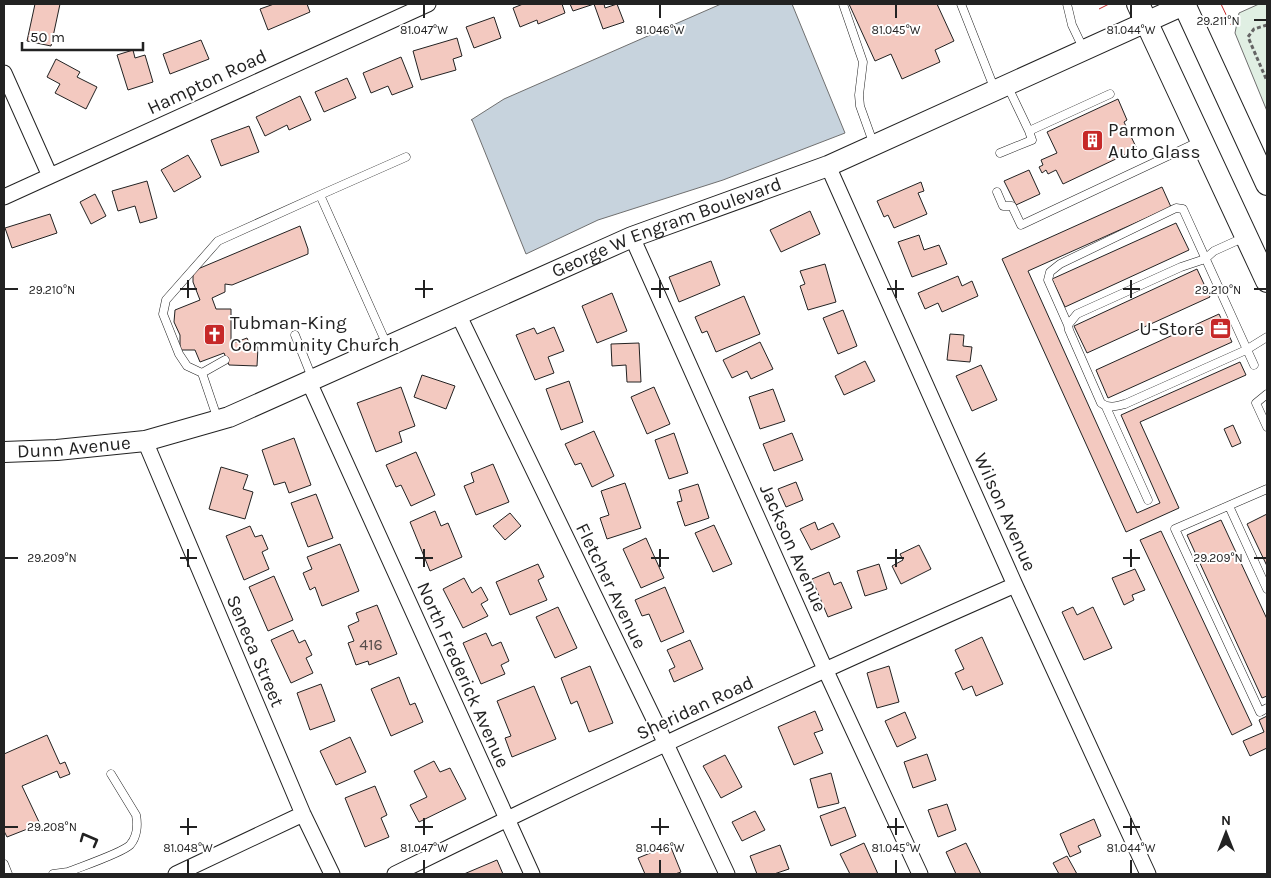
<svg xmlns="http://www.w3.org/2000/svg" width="1271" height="878" viewBox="0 0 1271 878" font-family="Karla,sans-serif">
  <rect width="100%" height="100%" fill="#fff"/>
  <!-- green -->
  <path fill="#e0efe3" stroke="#6f6f6f" d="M1259,4H1267V111L1235,33L1239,13Z"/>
  <!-- water -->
  <path fill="#c7d3dd" stroke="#6f6f6f" d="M721,4H792L845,133L723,180L598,220L526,254L472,120H471L504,99Z"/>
  <!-- building -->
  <path fill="#f3c9c0" stroke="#222" d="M35,4H60L51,46L27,41Z
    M274,4H307L310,12L268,30L260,9Z
    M523,4H562L565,13L538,24L537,20L520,27L513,8Z
    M570,4H604L605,8L617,4L624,22L603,29L594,4L573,11Z
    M849,4H937L954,41L935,50L940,62L902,79L891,54L875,61Z
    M494,17L501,38L474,48L466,27Z
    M457,38L462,56L453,59L456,70L421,80L413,51Z
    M201,40L209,59L170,74L163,54Z
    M133,50L135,58L145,55L153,82L128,90L117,55Z
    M401,57L413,87L392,95L388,86L371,93L363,73Z
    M56,59L80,72L77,77L97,87L86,109L55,93L60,84L47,77Z
    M347,78L356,98L324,112L315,92Z
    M300,96L311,120L289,130L287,125L265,136L256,117Z
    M1118,99L1127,120L1124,122L1137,149L1063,184L1056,170L1048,174L1046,170L1042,173L1039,167L1043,165L1041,160L1057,153L1047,132Z
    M249,126L259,152L221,166L211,140Z
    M188,155L201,177L174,192L161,170Z
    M1029,170L1040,194L1016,205L1004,181Z
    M147,181L157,218L140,223L135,206L118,211L112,191Z
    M921,182L924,191L918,193L927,214L894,228L888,215L884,217L877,201Z
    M1162,187L1171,207L1028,271L1137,513L1160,503L1121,415L1240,362L1246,375L1140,422L1179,508L1126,532L1002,259Z
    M95,194L106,216L91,224L80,202Z
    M810,211L820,234L781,252L770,230Z
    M50,214L57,233L12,248L5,228Z
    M1176,223L1189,250L1065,307L1052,279Z
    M300,226L308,249V254L232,285L225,284V292L212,298L216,309H231V344L247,338L251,347H258L257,366L229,365L224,353L200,362L195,350H180V335L174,322L175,310L200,300L193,282V271Z
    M919,235L924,250L939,245L947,264L912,277L898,242Z
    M711,261L720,285L679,302L669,277Z
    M825,264L836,302L808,310L800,286L805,284L800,271Z
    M1197,269L1210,297L1087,353L1074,326Z
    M958,276L962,286L972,281L978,296L942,312L938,303L925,309L918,293Z
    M612,293L627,331L597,343L582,306Z
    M744,296L760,334L716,352L707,331L702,333L695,317Z
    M843,310L857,346L838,354L823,318Z
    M1219,314L1232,342L1108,398L1096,370Z
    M554,327L564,351L548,357L554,373L535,380L516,335L534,328L537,334Z
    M950,334L964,335L963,346L972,347L970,362L947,360Z
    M760,342L773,369L751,379L747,371L732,378L723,360Z
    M639,343L641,382H627L626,365L612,366L611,344Z
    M865,361L875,381L844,395L835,376Z
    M981,365L997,400L972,411L956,376Z
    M422,375L455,386L446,409L414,397Z
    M569,381L583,422L561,430L546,389Z
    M401,387L415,426L399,432L402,442L376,452L357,403Z
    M654,387L670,424L647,434L631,397Z
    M773,389L785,421L760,429L749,397Z
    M1233,425L1241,443L1232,447L1224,429Z
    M594,431L614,476L592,487L581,463L575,465L565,444Z
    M674,433L688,473L669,479L655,440Z
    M792,433L803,460L774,471L763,444Z
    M294,438L311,485L289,493L285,482L274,485L262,450Z
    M416,452L435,495L411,506L401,485L396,487L386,465Z
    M493,464L509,502L476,515L464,486L474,482L471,473Z
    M221,467L248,475L243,489L253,492L245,519L209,509Z
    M796,482L803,500L786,507L778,489Z
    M625,483L641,528L607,539L600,518L609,515L601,491Z
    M698,484L709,518L685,526L677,502L682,501L679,490Z
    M316,494L333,538L308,547L291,503Z
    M435,511L441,526L448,523L462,557L430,571L410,522Z
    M510,513L521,526L505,540L493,526Z
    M1267,514V566L1247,524Z
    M1221,520L1267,619V696L1262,698L1187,535Z
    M815,522L818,530L833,523L840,537L811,550L800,529Z
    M714,525L732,564L713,572L695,533Z
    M250,526L255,537L262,535L268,549L262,552L269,569L244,580L226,536Z
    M1161,531L1252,725L1232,735L1140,540Z
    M646,538L664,578L641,588L623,549Z
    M340,544L359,591L322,606L315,587L310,590L303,573L312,569L307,557Z
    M919,545L931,569L901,584L892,566L903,560L900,554Z
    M538,564L544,577L538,580L547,600L510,615L496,582Z
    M879,564L887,589L865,596L857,571Z
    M1135,569L1145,590L1132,595L1134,600L1124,605L1112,578Z
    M829,572L834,585L841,582L852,608L828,617L812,579Z
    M274,576L293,620L268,631L249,587Z
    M464,578L472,593L481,587L488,600L481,604L488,616L463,628L443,589Z
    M665,587L684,632L661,642L649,614L642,616L635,600Z
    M377,605L397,654L369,665L368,661L356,665L348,643L354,641L348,626L359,621L356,613Z
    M558,607L577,648L555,658L536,617Z
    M1073,607L1077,615L1093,607L1112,648L1084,660L1062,612Z
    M293,630L299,643L305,640L312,655L306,658L313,673L291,683L271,640Z
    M486,633L492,646L501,642L509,661L501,665L505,674L481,684L463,643Z
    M982,637L1003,684L976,696L972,686L963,690L955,673L964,669L955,650Z
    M690,640L703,669L674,682L669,670L675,667L667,650Z
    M590,666L613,723L589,732L577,701L571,704L561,678Z
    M889,666L899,702L877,708L867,673Z
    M399,677L410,705L415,703L423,722L391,736L371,689Z
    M321,684L335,721L310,730L297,693Z
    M534,686L556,739L512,757L505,738L511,736L497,701Z
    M815,711L823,730L814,733L823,753L794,765L778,727Z
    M905,712L916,738L897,747L885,721Z
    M1267,716V748L1250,756L1243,741L1264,732L1259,720Z
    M47,735L60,764L65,762L70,774L60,778L57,771L22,786L40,824L7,837L4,831V754Z
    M350,737L366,772L336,785L320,751Z
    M927,754L936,780L913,788L904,762Z
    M725,755L742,787L721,798L703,766Z
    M434,761L440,772L450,768L466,799L419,822L410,805L427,797L414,771Z
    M831,773L839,803L818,808L810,779Z
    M375,786L387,815L381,818L389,837L365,847L345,798Z
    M947,804L956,830L938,837L928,810Z
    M845,807L856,836L831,846L820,816Z
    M755,811L765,830L742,841L732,822Z
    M1094,819L1101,836L1078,846L1081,852L1070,857L1060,834Z
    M864,843L878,874H850L840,854Z
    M966,843L981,874H956L946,852Z
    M670,845L681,872L675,874H645L638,858Z
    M780,845L789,869L774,874H757L750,856Z
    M1067,856L1077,874H1059L1053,863Z
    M497,860L503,874H464Z"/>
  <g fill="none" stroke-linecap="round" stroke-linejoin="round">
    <defs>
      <path id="lane" d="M843,4L863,62L859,95L860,106L874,145
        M961,4L995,90
        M1067,4L1072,25L1083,48
        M1008,87L1029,131L1110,94
        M1000,153L1032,140L1029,131
        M997,192L1003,206H1012L1021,225L1200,141
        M1245,237L1214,251L1205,259L1181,267L1077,314L1068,325L1069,330L1101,403C1109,409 1116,406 1125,404L1246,350L1267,337
        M1068,325L1048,280L1050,272L1060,264L1176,208L1183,209L1254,365
        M295,335L313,380
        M387,345L320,195L406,157
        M202,373L225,360
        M1267,394L1256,403L1267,427
        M1106,407L1148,500
        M218,420L202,373L187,366L179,354L163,314L166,300L218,241L320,195
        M1267,489L1175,529L1260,712L1267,708
        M1229,506L1267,589
        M4,864L8,874
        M68,872C80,867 122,853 130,845C137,837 138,825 136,815L111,774
        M53,874L68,872L69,874"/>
      <path id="street" d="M4,73L50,176
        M828,166L1015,585L1148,874
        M4,197L428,4
        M632,237L825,669L920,874
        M459,316L666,744L727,874
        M309,382L532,874
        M145,441L303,814L332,874
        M176,874L303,814
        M395,874C599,773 806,677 1015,585"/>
      <g id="secondary">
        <path id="s1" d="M4,452L57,450L145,441L229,417L632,237L828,166L1186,4"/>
      </g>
      <path id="primary" d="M1138,4L1267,281
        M1184,4L1267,184"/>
    </defs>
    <!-- lane casing -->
    <use href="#lane" stroke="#222" stroke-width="9"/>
    <!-- street casing -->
    <use href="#street" stroke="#222" stroke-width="17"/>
    <!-- secondary casing -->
    <use href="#secondary" stroke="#222" stroke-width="22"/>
    <!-- primary casing -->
    <use href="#primary" stroke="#222" stroke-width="24"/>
    <!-- path -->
    <path stroke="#646464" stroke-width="3" stroke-dasharray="4 2.5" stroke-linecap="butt" d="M1267,25L1254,29L1248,37L1267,81"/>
    <!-- lane -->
    <use href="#lane" stroke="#fff" stroke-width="8"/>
    <!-- street -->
    <use href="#street" stroke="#fff" stroke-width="15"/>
    <!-- secondary -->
    <use href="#secondary" stroke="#fff" stroke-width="20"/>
    <!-- primary -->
    <use href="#primary" stroke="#fff" stroke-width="22"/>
    <!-- wall -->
    <path stroke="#222" stroke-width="2.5" d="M81,841L83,834L97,840L94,847"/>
    <!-- power -->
    <path stroke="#c62828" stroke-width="1" stroke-dasharray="18 4 2.5 4" stroke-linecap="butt" d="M1221,4L1231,25
      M1099,9L1109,4"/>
  </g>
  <!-- ticks -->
  <path fill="none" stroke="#222" stroke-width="2" d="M424,5V18M660,5V18M896,5V18M1131,5V18M1254,20H1266M188,280V298M424,280V298M660,280V298M896,280V298M1131,280V298M5,289H18M180,289H197M415,289H433M651,289H669M887,289H904M1123,289H1140M1254,289H1266M188,549V567M424,549V567M660,549V567M896,549V567M1131,549V567M5,558H18M180,558H197M415,558H433M651,558H669M887,558H904M1123,558H1140M1254,558H1266M188,818V835M424,818V835M660,818V835M896,818V835M1131,818V835M5,827H18M180,827H197M415,827H433M651,827H669M887,827H904M1123,827H1140M188,860V873M424,860V873M660,860V873M896,860V873M1131,860V873"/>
  <!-- icons -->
  <defs>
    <symbol id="building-square" viewBox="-11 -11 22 22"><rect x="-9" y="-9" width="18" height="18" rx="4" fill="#c62828" stroke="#fff"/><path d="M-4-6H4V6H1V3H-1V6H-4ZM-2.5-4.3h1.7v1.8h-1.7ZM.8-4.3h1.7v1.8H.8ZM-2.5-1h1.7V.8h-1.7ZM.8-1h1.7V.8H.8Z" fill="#fff"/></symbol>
    <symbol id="office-square" viewBox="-11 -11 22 22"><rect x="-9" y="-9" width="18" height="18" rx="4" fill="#c62828" stroke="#fff"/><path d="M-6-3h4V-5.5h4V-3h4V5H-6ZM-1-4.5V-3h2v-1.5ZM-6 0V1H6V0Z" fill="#fff"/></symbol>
    <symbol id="church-square" viewBox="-11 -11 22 22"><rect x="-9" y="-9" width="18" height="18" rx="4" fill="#c62828" stroke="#fff"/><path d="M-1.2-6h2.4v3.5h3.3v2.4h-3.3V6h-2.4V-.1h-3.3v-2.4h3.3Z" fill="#fff"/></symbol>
  </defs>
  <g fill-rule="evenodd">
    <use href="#building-square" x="1080" y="128" width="25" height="25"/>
    <use href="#office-square" x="1208" y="316" width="25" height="25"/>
    <use href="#church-square" x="202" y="322" width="25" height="25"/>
  </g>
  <g text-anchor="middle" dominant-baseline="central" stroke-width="4" stroke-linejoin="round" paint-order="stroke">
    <!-- number labels -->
    <g font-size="16" fill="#564c4a">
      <text x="371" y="644">416</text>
    </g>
    <!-- street labels -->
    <g font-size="19" fill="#222" stroke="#fff">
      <text transform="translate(207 82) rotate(-25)">Hampton Road</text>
      <text stroke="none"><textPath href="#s1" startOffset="706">George W Engram Boulevard</textPath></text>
      <text stroke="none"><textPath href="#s1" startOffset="70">Dunn Avenue</textPath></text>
      <text transform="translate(1005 512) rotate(66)">Wilson Avenue</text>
      <text transform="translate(793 548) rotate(66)">Jackson Avenue</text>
      <text transform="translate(611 586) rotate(64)">Fletcher Avenue</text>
      <text transform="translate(255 651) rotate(67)">Seneca Street</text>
      <text transform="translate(463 675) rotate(66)">North Frederick Avenue</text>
      <text transform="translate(695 708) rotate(-25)">Sheridan Road</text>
    </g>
    <!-- poi labels -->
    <g font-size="19" fill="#222" stroke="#fff" text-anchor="start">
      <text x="1108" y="130">Parmon<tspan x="1108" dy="22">Auto Glass</tspan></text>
      <text x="230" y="323">Tubman-King<tspan x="230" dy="22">Community Church</tspan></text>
      <text x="1204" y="329" text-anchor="end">U-Store</text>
    </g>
  </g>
  <g font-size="12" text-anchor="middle" fill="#222" stroke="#fff" stroke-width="4" stroke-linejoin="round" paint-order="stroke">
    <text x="1218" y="25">29.211°N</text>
    <text x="424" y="34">81.047°W</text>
    <text x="660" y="34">81.046°W</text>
    <text x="896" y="34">81.045°W</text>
    <text x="1131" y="34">81.044°W</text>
    <text x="52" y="294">29.210°N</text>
    <text x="1218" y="294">29.210°N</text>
    <text x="52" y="562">29.209°N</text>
    <text x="1218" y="562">29.209°N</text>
    <text x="52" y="831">29.208°N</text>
    <text x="188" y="852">81.048°W</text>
    <text x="424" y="852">81.047°W</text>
    <text x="660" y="852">81.046°W</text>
    <text x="896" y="852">81.045°W</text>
    <text x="1131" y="852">81.044°W</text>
  </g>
  <!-- border -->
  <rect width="1271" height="878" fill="none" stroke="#222222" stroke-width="10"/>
  <!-- north arrow -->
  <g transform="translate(1226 833)" stroke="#ffffff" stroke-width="4" paint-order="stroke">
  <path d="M0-4L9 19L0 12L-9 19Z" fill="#222222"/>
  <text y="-8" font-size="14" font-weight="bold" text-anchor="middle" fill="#222222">N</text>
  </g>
  <!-- scale -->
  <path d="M22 42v8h121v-8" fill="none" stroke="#222222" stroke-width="2.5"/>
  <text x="30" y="42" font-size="15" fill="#222222" stroke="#ffffff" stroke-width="4" paint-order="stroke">50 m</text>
</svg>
